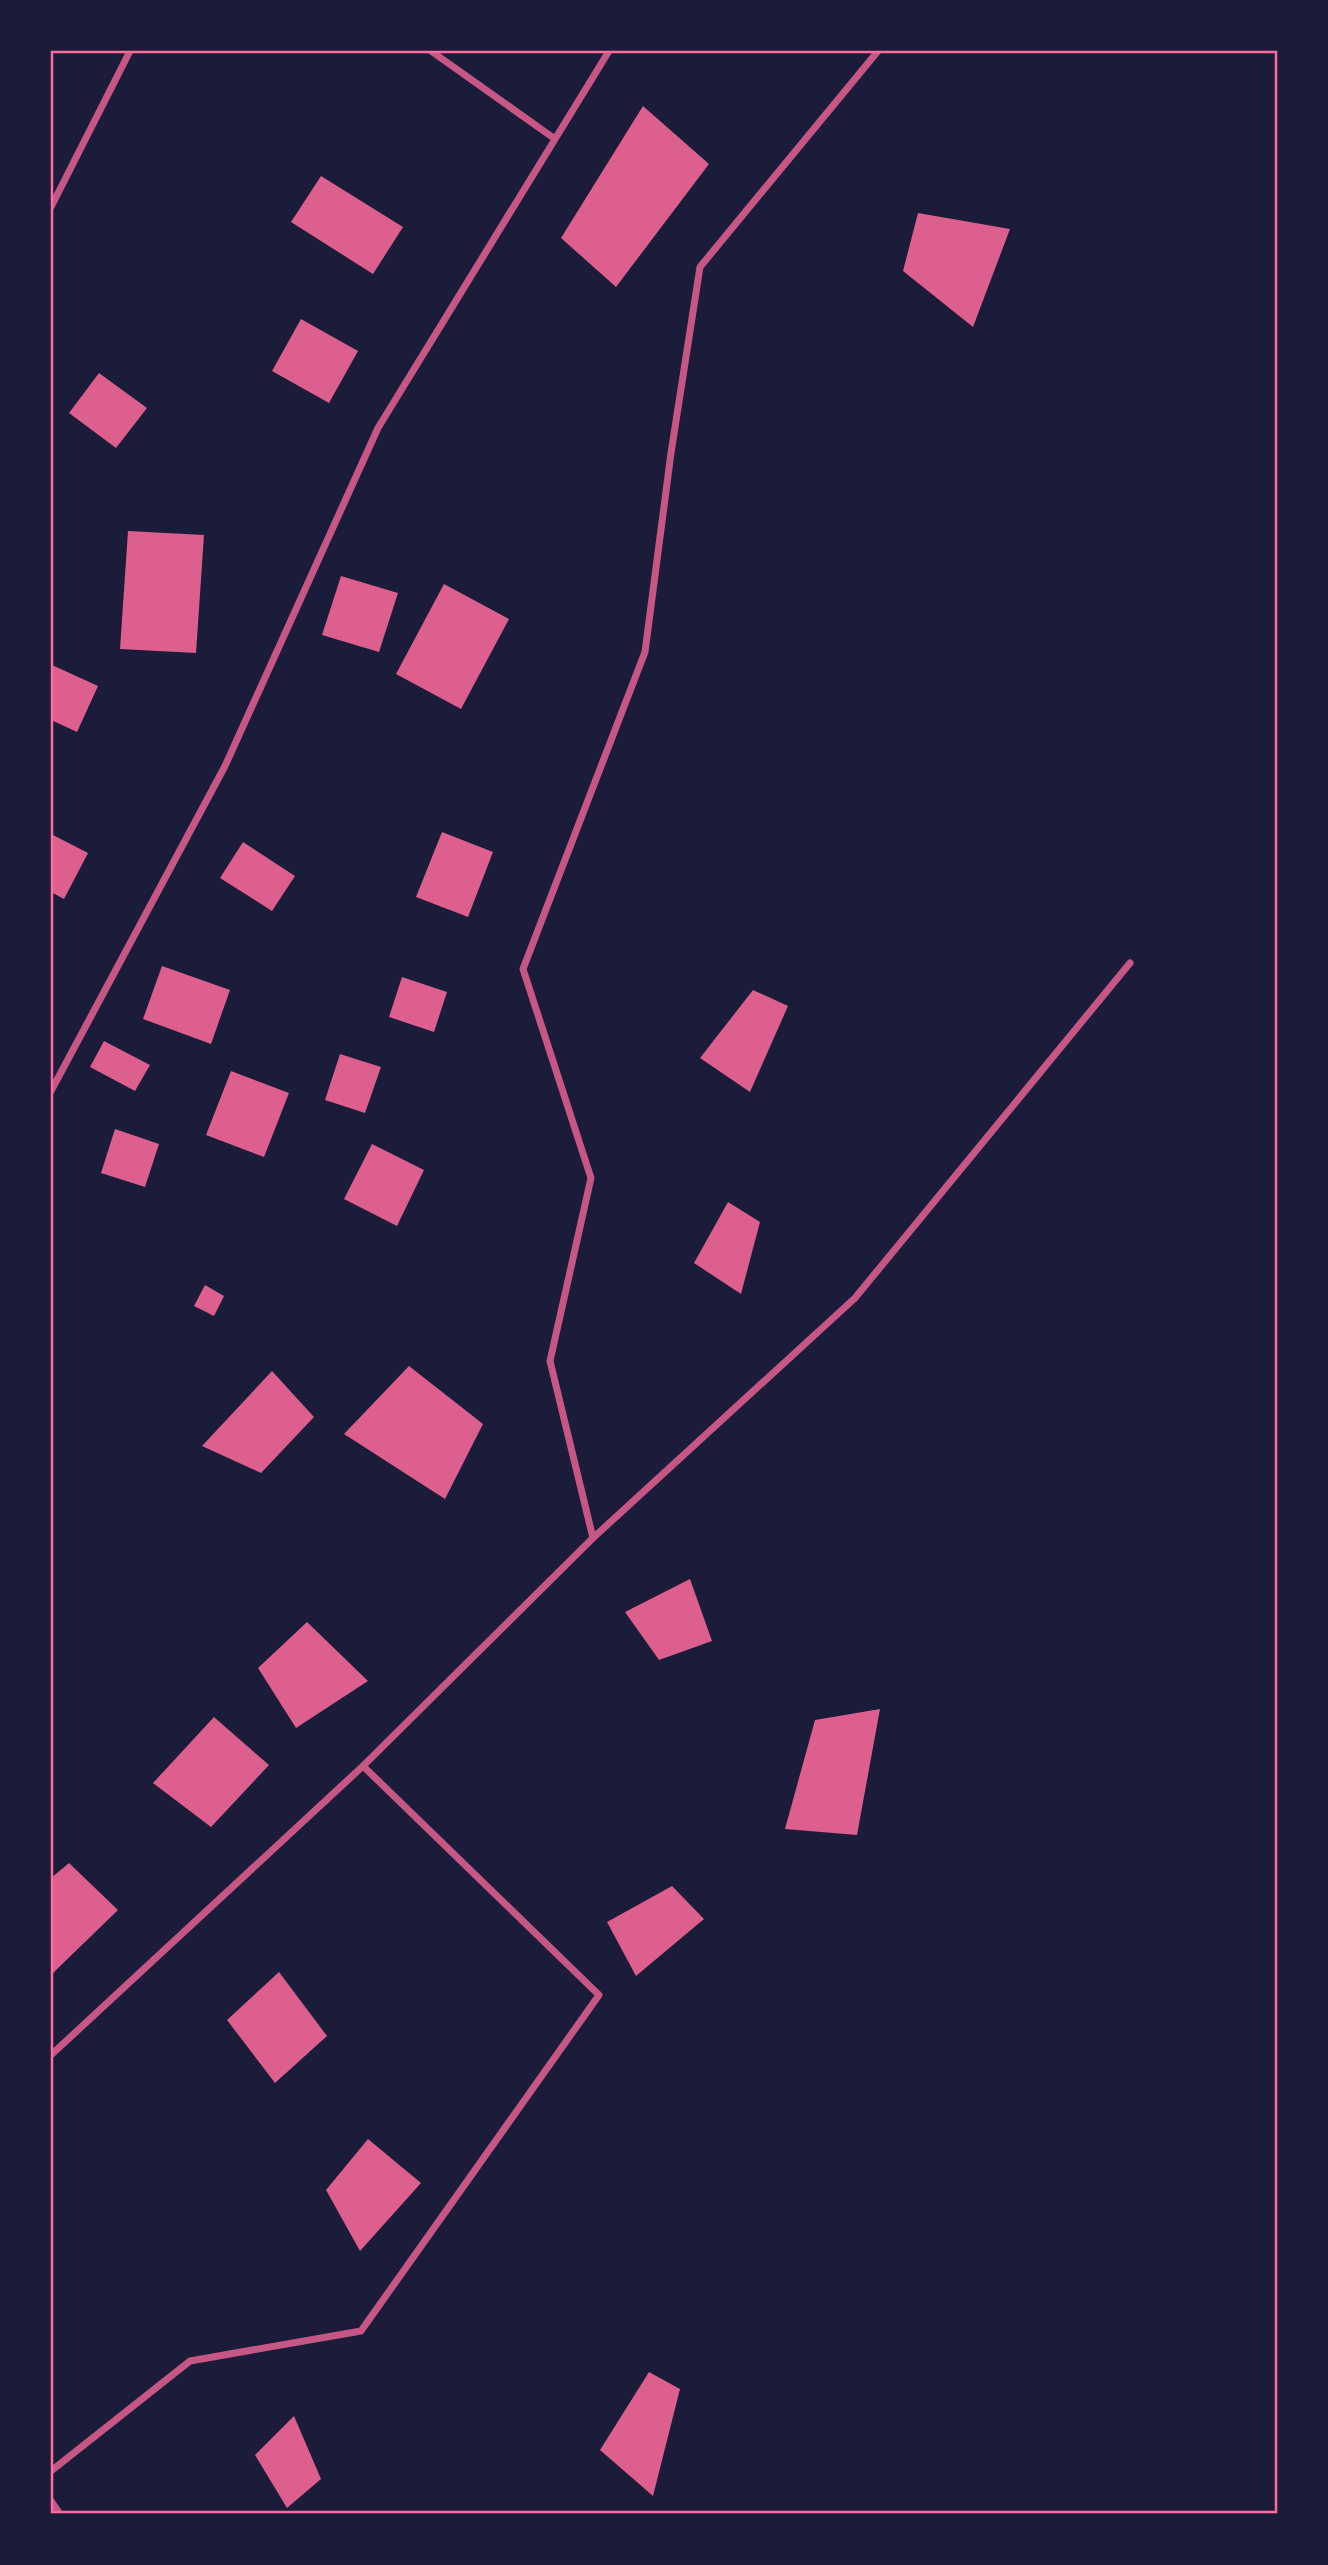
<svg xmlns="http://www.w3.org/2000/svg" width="1328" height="2565" viewBox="0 0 1328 2565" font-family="Arial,sans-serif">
  <rect width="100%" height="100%" fill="#1b1b3a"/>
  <!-- building -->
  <path fill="#dd5f8e" d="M643,106L709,164L616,287L561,238Z
    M321,176L403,227L373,274L291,222Z
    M918,213L1010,229L973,327L903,271Z
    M301,319L358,351L329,403L272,371Z
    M99,373L147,408L116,448L69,413Z
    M128,531L204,535L196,653L120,649Z
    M341,576L398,593L379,652L322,635Z
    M444,584L509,619L461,709L396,674Z
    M52,665L98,686L77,732L51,720Z
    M442,832L493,852L468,917L416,897Z
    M51,834L88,853L64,899L51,892Z
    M243,842L295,876L272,911L220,878Z
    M162,966L230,990L211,1044L143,1019Z
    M402,977L447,992L434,1032L389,1017Z
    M753,990L788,1006L750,1092L700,1058Z
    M104,1041L150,1065L135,1091L90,1067Z
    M340,1054L381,1067L365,1113L325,1100Z
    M231,1071L289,1093L264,1157L206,1135Z
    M115,1129L159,1144L145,1187L101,1173Z
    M372,1144L424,1170L397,1226L344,1199Z
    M728,1202L760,1222L741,1294L694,1263Z
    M205,1285L224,1296L214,1316L194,1306Z
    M409,1366L483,1424L445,1499L344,1434Z
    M272,1371L314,1417L261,1473L202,1446Z
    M690,1579L712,1641L659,1660L625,1612Z
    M307,1622L368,1681L296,1728L258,1668Z
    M880,1709L857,1835L785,1829L815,1720Z
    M214,1717L269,1765L211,1827L153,1783Z
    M69,1863L118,1910L51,1975V1878Z
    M672,1886L704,1919L636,1976L607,1922Z
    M279,1972L327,2036L275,2083L227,2020Z
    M368,2139L421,2183L360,2251L326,2190Z
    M649,2372L680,2389L653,2496L600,2450Z
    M294,2416L321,2479L287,2508L255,2455Z"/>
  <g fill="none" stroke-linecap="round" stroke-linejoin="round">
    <!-- minor -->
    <path stroke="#c65784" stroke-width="7" d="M431,51L555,139
      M51,207L130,51
      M51,1091L225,766L378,428L609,51
      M593,1538L550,1361L591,1178L523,969L645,652L671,453L700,267L878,51
      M51,2055L363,1766L593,1538L855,1298L1130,963
      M51,2471L190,2361L361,2331L599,1995L363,1766
      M51,2501L60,2514"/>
  </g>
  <!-- border -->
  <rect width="1328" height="2565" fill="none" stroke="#1b1b3a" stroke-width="105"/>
  <rect x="52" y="52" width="1224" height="2460" fill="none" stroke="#ff6b9d" stroke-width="2.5"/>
</svg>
